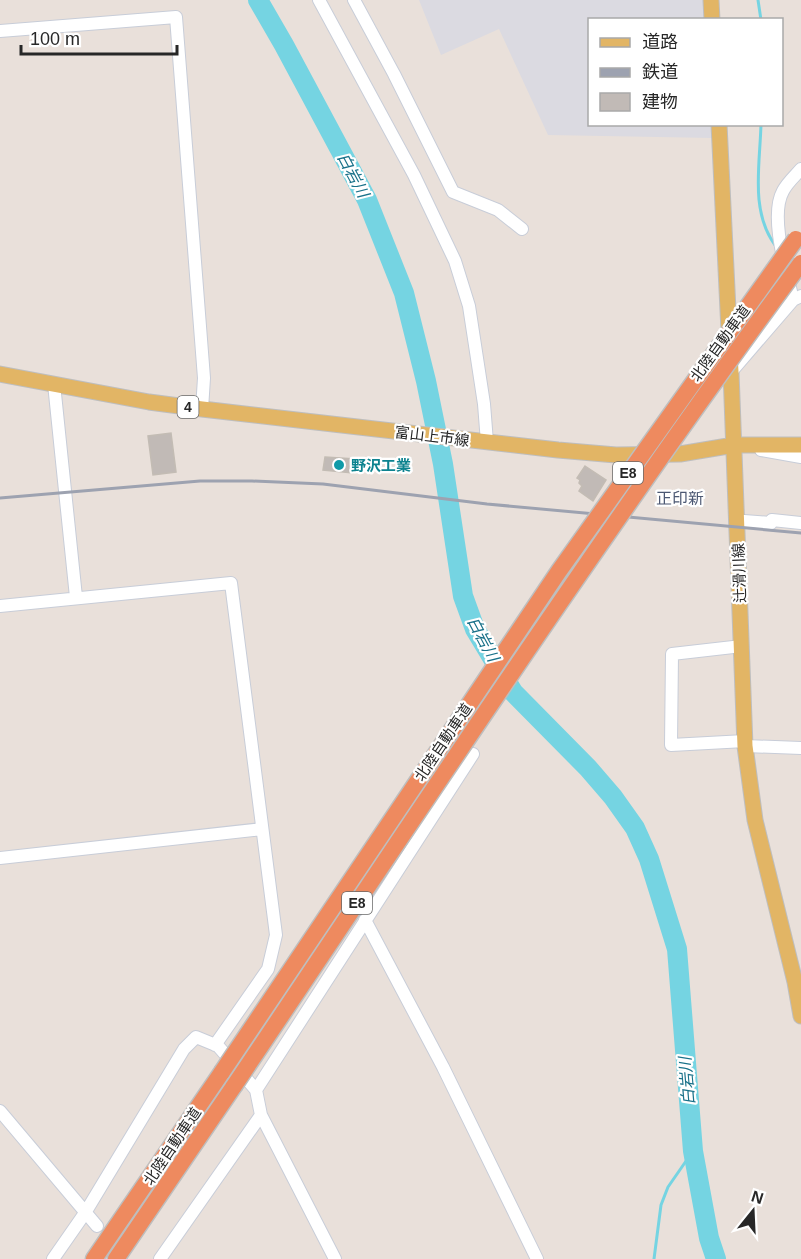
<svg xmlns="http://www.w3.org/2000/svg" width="801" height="1259" viewBox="0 0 801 1259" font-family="Arial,'Noto Sans JP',sans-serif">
  <rect width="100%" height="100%" fill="#e9e0da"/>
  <!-- industrial -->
  <path fill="#dbdae1" d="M419,0H706L707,19L590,20V124L713,125V138L548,135L499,29L441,55Z"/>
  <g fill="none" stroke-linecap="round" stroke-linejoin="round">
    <!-- stream -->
    <path stroke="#75d4e2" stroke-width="3" d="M758,0L761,20
      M761,124C760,165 750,211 775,245
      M654,1259L661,1205L668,1187L693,1151"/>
    <!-- river -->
    <path stroke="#75d4e2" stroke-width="20" d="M258,0L284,45L367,200L404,293L426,381L443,464L463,596L475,629L513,692L588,768L613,797L635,828L649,859L677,949L693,1151L709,1238L716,1259"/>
  </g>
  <!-- building -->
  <path fill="#c1bab6" stroke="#c3bcb4" stroke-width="1.5" d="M171,433L176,472L153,475L148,436Z
    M325,457L355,459L353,473L323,470Z
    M585,466L606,480L593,501L579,491L582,486L579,483L580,480L577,478Z"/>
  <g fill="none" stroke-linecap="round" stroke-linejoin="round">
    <defs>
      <path id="minor" d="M319,0L414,175L455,261L469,306L484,404L487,442
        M354,0L394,74L453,192L498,210L522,229
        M0,31L176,17L204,378L202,409
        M793,300C787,273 769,216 783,191C787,183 795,176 801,169
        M731,372L793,300L801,296
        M54,384L76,597
        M761,450L801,457
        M744,521L771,523L772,520L801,523
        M0,606L231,583L276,935L268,969L215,1045
        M742,646L672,654L671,745L745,741
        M745,746L801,748
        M0,858L262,829
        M365,920L443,1067L537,1259
        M256,1090L473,754
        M0,1111L97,1226
        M53,1259L85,1213L184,1049L196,1037L218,1046L250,1083L256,1090L261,1115L335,1259
        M160,1259L261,1115"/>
      <path id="major" d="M711,0L712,20
        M719,124L731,372L745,746L755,820L795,982L801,1016
        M0,374L149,402L202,409L558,450L616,455L680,454L734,445H801"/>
      <path id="highway" d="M94,1259L222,1072
        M116,1259L234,1086"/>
    </defs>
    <!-- minor casing -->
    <use href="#minor" stroke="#c8cdd8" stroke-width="14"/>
    <!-- major casing -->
    <use href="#major" stroke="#bebebe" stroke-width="17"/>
    <!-- highway casing -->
    <use href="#highway" stroke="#bebebe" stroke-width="19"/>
    <!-- minor -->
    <use href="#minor" stroke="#fff" stroke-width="12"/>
    <!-- major -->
    <use href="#major" stroke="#e2b565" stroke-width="15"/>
    <!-- highway -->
    <use href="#highway" stroke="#ee8a5f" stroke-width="16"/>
    <!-- rail -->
    <path stroke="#9da2b0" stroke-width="3" d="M0,498L200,481H252L323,484L487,504L801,533"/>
    <defs>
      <path id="highway-bridge" d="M222,1072L559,571L796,239
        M234,1086C420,810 603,531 801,263"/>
    </defs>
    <!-- highway-bridge casing -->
    <use href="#highway-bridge" stroke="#bebebe" stroke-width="19" stroke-linecap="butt"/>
    <!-- highway-bridge -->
    <use href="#highway-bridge" stroke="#ee8a5f" stroke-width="16"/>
  </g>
  <!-- markers -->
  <circle fill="#0f9aa8" stroke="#fff" stroke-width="2" cx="339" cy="465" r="6"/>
  <g text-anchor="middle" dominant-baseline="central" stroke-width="4.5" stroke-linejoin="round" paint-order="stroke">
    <!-- shield labels -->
    <g fill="#fff" stroke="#686868" stroke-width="1.5">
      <rect x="177.5" y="396" width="21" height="22" rx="4.5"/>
      <rect x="613" y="462" width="30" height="22" rx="4.5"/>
      <rect x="342" y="892" width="30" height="22" rx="4.5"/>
    </g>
    <g font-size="14" font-weight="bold" fill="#272727">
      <text x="188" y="407">4</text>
      <text x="628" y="473">E8</text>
      <text x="357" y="903">E8</text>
    </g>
    <!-- street labels -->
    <g font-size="15" fill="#272727" stroke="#fff">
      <text transform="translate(720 343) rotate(-54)">北陸自動車道</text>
      <text transform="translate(432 436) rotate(7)">富山上市線</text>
      <text transform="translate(739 573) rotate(-92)">辻滑川線</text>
      <text transform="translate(443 742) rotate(-56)">北陸自動車道</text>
      <text transform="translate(172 1146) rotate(-56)">北陸自動車道</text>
    </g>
    <!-- culture labels -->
    <g font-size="15" font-weight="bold" fill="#0d838f" stroke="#fff" text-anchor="start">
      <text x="351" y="465">野沢工業</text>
    </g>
    <!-- water labels -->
    <g font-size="16" font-style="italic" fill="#197189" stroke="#fff">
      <text transform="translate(353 175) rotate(62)">白岩川</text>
      <text transform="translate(483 639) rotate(62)">白岩川</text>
      <text transform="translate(687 1081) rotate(-95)">白岩川</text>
    </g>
    <!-- neighbourhood labels -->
    <g font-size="16" fill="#4c5873" stroke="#fff">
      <text x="680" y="498">正印新</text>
    </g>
  </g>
  <!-- legend -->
  <rect x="588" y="18" width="195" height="108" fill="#ffffff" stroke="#a9a9a9" stroke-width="1.5"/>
  <rect x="600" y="38" width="30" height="9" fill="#e2b565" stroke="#a9a9a9" stroke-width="1.5"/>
  <text x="642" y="48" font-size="18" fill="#272727">道路</text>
  <rect x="600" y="68" width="30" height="9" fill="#9da2b0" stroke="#a9a9a9" stroke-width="1.5"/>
  <text x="642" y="78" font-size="18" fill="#272727">鉄道</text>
  <rect x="600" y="93" width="30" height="18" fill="#c1bab6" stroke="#a9a9a9" stroke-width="1.5"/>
  <text x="642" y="108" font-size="18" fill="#272727">建物</text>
  <!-- north arrow -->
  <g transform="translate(753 1211) rotate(18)" stroke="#ffffff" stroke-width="4.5" paint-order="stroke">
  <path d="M0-4.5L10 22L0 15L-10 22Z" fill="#272727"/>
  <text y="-9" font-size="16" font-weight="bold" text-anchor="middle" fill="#272727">N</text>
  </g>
  <!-- scale -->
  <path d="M21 45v9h156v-9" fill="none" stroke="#272727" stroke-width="3"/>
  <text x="30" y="45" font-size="18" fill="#272727" stroke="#ffffff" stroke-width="4.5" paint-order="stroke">100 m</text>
</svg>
